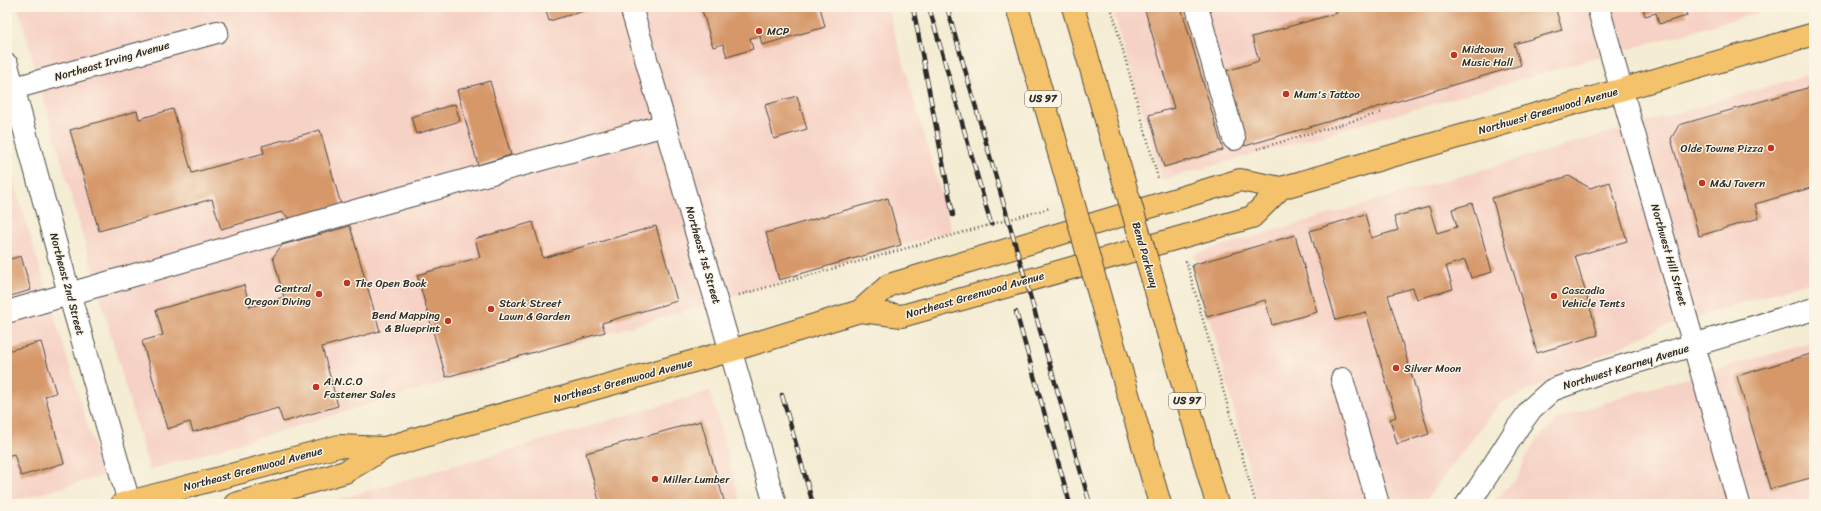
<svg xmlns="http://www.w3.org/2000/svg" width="1821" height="511" viewBox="0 0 1821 511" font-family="Sriracha,sans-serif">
  <rect width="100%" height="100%" fill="#fcf5e5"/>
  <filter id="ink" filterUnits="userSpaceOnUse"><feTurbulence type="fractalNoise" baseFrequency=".025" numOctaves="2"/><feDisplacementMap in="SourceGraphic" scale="8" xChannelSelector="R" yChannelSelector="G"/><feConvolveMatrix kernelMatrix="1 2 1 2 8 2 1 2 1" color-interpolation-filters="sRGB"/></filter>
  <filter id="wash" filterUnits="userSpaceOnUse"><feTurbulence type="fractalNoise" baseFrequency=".012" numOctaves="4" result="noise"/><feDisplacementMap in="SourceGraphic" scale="16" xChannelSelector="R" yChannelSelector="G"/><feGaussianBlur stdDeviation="0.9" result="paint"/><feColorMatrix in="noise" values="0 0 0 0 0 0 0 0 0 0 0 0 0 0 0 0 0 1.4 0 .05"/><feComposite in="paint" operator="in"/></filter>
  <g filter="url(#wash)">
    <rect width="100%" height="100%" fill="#f4ecd3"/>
    <!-- built -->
    <path fill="#f6d1c5" d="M18,7H887L952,231L149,470Z
      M1112,7H1778L1162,180Z
      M1814,73V280L1658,329L1499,404L1423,504H1258L1194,254Z
      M7,159L103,476L7,503Z
      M1814,342V504H1492L1519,476L1524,461L1537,439L1558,419L1620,397Z
      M710,391L741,504H323Z"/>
    <g id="blocks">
      <!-- building -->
      <path fill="#d69869" d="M545,7H597L549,21Z
        M712,7H820L825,27L762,45L760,36L750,38L753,49L727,57L723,44L713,47L702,10Z
        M1144,7H1181L1223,150L1164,167L1149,115L1174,108Z
        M1335,7H1555L1562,30L1514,44L1521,65L1245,146L1223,72L1259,61L1252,37L1337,13Z
        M1643,7H1684L1687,16L1659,24L1656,13L1645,16Z
        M490,81L511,155L478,165L457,90Z
        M1814,86V187L1755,204L1759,218L1699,236L1671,139L1679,125Z
        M797,96L807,129L774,139L765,105Z
        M455,104L460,121L416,134L411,117Z
        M173,109L192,173L264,153L262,146L320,130L341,205L291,220L282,212L221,229L212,199L99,231L70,130L137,111L139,119Z
        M1569,176L1590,188L1610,182L1627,241L1575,256L1598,335L1537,353L1492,198Z
        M888,198L901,245L779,280L766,233Z
        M1472,203L1492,272L1471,278L1465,260L1446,266L1453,289L1417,299L1413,288L1388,295L1429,434L1397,444L1390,419L1396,417L1366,312L1336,320L1310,231L1365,214L1371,238L1398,230L1394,217L1429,207L1437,233L1457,227L1452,209Z
        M533,222L543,258L656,226L677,301L602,323L605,332L446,377L417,275L480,257L475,239Z
        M350,226L380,331L322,347L338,406L283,422L278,408L193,432L190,422L167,429L142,341L163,335L156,310L244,285L250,307L284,297L273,257L282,245Z
        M1295,235L1317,312L1272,325L1265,300L1207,317L1192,265Z
        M21,256L31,290L7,297V260Z
        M41,342L56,393L45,396L64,463L21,476L14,454L7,456V351Z
        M1814,353V477L1770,489L1737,376Z
        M701,421L725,504H600L586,453Z"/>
    </g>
  </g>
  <g filter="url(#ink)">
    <use href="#blocks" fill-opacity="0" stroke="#494844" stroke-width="1"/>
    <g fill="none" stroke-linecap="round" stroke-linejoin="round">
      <defs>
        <path id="minor" d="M631,7L775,504
          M1197,7L1234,139
          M1598,7L1739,504
          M7,65L69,293L129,502
          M7,90L217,32
          M7,312L362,209L665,125
          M1342,379L1378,504
          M1467,504L1479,488L1518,427L1532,408L1552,390L1596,374L1814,309"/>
        <path id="major" d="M860,311L889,285L1240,180L1281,188L1814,34
          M122,504L339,446L385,448
          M235,504L345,472L385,448L428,435L730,351L860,311L902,316L1252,217L1281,188"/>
        <path id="highway" d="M1017,7L1070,191
          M1073,7L1122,175
          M1158,298L1217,504
          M1105,315L1160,504"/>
      </defs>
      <!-- minor casing -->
      <use href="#minor" stroke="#494844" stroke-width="24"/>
      <!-- major casing -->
      <use href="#major" stroke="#494844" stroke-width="24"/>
      <!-- highway casing -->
      <use href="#highway" stroke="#494844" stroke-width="24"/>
      <!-- path -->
      <path stroke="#494844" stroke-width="2.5" stroke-dasharray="1 3" stroke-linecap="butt" d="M1111,7L1158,178
        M1257,149L1383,112
        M1186,261L1256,504
        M739,295L1050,208"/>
      <!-- minor -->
      <use href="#minor" stroke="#fff" stroke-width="22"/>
      <!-- major -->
      <use href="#major" stroke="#f4c26a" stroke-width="22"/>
      <!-- highway -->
      <use href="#highway" stroke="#f4c26a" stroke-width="22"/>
      <defs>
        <path id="rail" d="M913,7L953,215
          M929,7L991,224
          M947,7L1090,504
          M1016,312L1070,504
          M782,395L813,504"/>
      </defs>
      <!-- rail casing -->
      <use href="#rail" stroke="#2b2b2b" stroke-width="4.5"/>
      <!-- rail -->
      <use href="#rail" stroke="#fcf5e5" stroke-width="3" stroke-dasharray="9" stroke-linecap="butt"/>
      <defs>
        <path id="highway-bridge" d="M1122,175L1158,298
          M1070,191L1105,315"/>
      </defs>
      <!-- highway-bridge casing -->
      <use href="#highway-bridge" stroke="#494844" stroke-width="24" stroke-linecap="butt"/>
      <!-- highway-bridge -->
      <use href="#highway-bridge" stroke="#f4c26a" stroke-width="22"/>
    </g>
  </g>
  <!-- markers -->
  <g fill="#c8321e" stroke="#fcf5e5" stroke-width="1.5">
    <circle cx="759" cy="31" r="4"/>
    <circle cx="1454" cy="55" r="4"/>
    <circle cx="1286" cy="94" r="4"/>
    <circle cx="1771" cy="148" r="4"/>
    <circle cx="1702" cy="183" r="4"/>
    <circle cx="347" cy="283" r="4"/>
    <circle cx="319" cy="294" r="4"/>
    <circle cx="1554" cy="296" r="4"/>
    <circle cx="491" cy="309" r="4"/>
    <circle cx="448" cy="321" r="4"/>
    <circle cx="1396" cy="368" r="4"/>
    <circle cx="316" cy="387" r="4"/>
    <circle cx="655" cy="479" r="4"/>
  </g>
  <g text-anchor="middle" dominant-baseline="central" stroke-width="3" stroke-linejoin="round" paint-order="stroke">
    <!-- shield labels -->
    <g fill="#fcf5e5" stroke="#6a6863" stroke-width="1">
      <rect x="1025" y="91" width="36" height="16" rx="3"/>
      <rect x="1169" y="393" width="36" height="16" rx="3"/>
    </g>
    <g font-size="10" font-weight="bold" fill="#2b2b2b">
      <text x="1043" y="99">US 97</text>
      <text x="1187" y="401">US 97</text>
    </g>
    <!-- poi labels -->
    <g font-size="11" fill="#2b2b2b" stroke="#fcf5e5" text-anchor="start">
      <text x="767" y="31">MCP</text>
      <text x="1462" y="49">Midtown<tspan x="1462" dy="13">Music Hall</tspan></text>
      <text x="1294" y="94">Mum's Tattoo</text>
      <text x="1763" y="148" text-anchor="end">Olde Towne Pizza</text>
      <text x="1710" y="183">M&amp;J Tavern</text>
      <text x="355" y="283">The Open Book</text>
      <text x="311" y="288" text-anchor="end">Central<tspan x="311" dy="13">Oregon Diving</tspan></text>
      <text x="1562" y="290">Cascadia<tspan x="1562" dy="13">Vehicle Tents</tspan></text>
      <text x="499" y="303">Stark Street<tspan x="499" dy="13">Lawn &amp; Garden</tspan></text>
      <text x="440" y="315" text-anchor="end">Bend Mapping<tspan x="440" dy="13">&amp; Blueprint</tspan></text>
      <text x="1404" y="368">Silver Moon</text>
      <text x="324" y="381">A.N.C.O<tspan x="324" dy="13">Fastener Sales</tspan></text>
      <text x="663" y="479">Miller Lumber</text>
    </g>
    <!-- street labels -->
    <g font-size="11" fill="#2b2b2b" stroke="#fcf5e5">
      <text transform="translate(112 61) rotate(-16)">Northeast Irving Avenue</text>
      <text transform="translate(1548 111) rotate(-16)">Northwest Greenwood Avenue</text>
      <text transform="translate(703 255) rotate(74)">Northeast 1st Street</text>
      <text transform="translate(1145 255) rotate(74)">Bend Parkway</text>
      <text transform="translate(1669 255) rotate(74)">Northwest Hill Street</text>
      <text transform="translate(67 284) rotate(75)">Northeast 2nd Street</text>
      <text transform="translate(975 295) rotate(-16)">Northeast Greenwood Avenue</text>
      <text transform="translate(1626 367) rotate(-17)">Northwest Kearney Avenue</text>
      <text transform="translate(623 381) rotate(-15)">Northeast Greenwood Avenue</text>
      <text transform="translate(253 469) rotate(-15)">Northeast Greenwood Avenue</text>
    </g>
  </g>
  <!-- margin -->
  <rect width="1821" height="511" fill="none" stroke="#fcf5e5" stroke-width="24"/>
</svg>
